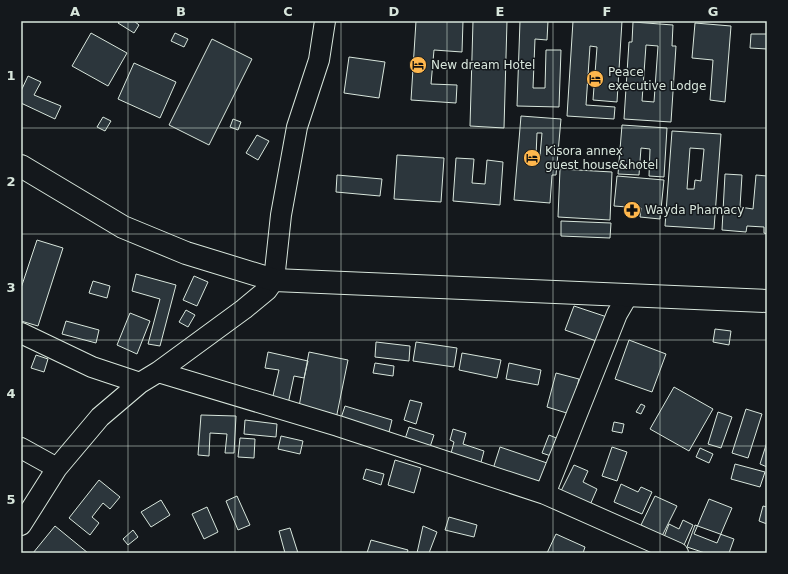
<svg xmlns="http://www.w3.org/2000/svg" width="788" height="574" viewBox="0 0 788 574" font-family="'DejaVu Sans',sans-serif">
  <rect width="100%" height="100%" fill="#14181c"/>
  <!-- building -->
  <path fill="#2c363c" stroke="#d8e6dc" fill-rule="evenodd" d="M120,21H134L139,25L134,33L118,23Z
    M416,21H463L462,52L434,50L431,84L457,85L456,103L411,100Z
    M473,21H507L504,128L470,126Z
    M520,21H548L547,40L535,39L533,88H545L546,50H561L559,107L517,106Z
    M573,21H622L617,102L593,100L597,47L590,46L586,105L615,107L614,119L567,116Z
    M633,22L673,25L672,46H676L671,122L624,119L629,42H632ZM646,45L658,46L654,102L642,101Z
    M695,23L731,26L725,102L710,100L713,60L692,58Z
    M91,33L127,53L108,86L72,66Z
    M175,33L188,39L184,47L171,41Z
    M751,34H767V49L750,48Z
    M212,39L252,59L209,145L169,125Z
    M349,57L385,62L379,98L344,93Z
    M134,63L176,82L160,118L118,99Z
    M28,76L41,82L34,95L61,106L55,119L21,103V91Z
    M521,116L561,119L556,175H552L550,203L514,200ZM537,133H542L540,156H536Z
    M103,117L111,121L105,131L97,127Z
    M233,119L241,122L238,130L230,127Z
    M622,125L667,128L664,177L649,176L650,149L641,148L639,175L618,174Z
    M672,131L721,134L714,229L665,226ZM690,148L704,149L701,181L695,180L694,189H687Z
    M257,135L269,141L258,160L246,153Z
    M397,155L444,158L441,202L394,199Z
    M456,158L474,159L472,183L485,184L487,160L503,162L500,205L453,201Z
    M560,169L612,172L610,220L558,217Z
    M725,174L742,175L740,207L753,209L756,175L767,176V234L764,233V227L747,226L746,232L722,230Z
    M337,175L382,179L380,196L336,192Z
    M617,176L664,180L660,219L640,217L641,208L614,206Z
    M561,221L611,223L610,238L561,236Z
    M37,240L63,248L38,326L21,321V288Z
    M136,274L176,285L160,346L148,344L160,299L132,291Z
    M194,276L208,282L197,306L183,300Z
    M93,281L110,286L107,298L89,293Z
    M574,306L607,317L599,342L565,330Z
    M186,310L195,315L188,327L179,322Z
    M130,313L150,321L137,354L117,345Z
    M66,321L99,330L96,343L62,334Z
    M715,329L731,331L729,345L713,342Z
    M629,340L666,354L652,392L615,379Z
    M376,342L410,346L409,361L375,357Z
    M416,342L457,348L454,367L413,361Z
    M268,352L308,361L304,378L294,376L288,404L272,400L279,370L265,368Z
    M309,352L348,360L336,419L298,412Z
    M462,353L501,360L497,378L459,370Z
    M36,355L48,359L44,372L31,368Z
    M375,363L394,366L393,376L373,373Z
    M509,363L541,370L538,385L506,379Z
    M556,373L579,379L570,414L547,407Z
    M674,387L713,409L689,451L650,429Z
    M410,400L422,403L416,424L404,420Z
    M641,404L645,406L641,414L636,412Z
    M345,406L392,420L388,436L340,421Z
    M746,409L762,414L748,458L732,453Z
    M718,412L732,417L721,448L708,444Z
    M201,415L236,416L234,453H225L227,434L210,433L209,456L198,455Z
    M245,420L277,424L276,437L244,434Z
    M614,422L624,424L622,433L612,431Z
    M409,427L434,435L428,453L403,445Z
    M453,429L466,433L463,444L484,451L480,466L450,457L454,442L450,440Z
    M549,435L561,440L554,457L542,453Z
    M281,436L303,441L300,454L278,449Z
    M240,438L255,439L254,458L238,457Z
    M767,442V467L760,464Z
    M500,447L547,463L539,488L492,472Z
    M612,447L627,452L617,481L602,476Z
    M700,448L713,454L709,463L696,457Z
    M395,460L421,468L414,493L388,485Z
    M735,464L765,472L760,487L731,479Z
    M574,465L588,471L583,482L597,489L590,505L561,491Z
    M366,469L384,474L381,485L363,479Z
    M99,480L120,497L110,509L103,503L92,517L99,523L90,535L69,518Z
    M621,484L638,492L641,487L652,492L642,514L614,502Z
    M237,496L250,525L238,530L226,501Z
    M655,496L677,506L662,536L641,525Z
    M709,499L732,508L717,543L694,534Z
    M161,500L170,515L151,527L141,512Z
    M763,506L767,507V524L759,521Z
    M207,507L218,532L204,539L192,514Z
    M449,517L477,525L474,537L445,530Z
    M683,520L693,525L684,545L664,537L669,524L679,529Z
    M695,525L734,539L729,553H705L687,547Z
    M55,526L88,553H33Z
    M423,526L437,532L429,553H417Z
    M290,528L298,553H285L279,531Z
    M133,530L138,537L128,545L123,539Z
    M556,534L585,547L583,553H547Z
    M371,540L408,550L407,553H367Z"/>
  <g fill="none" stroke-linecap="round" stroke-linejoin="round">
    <defs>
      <path id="minor" d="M21,333L92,367L140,383
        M158,372L338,426L545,494L678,553
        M21,448L57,468
        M545,494L617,314L628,295
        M21,525L57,468L100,417L140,383L158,372L244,309L267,290L274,280L281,215L297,127L319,60L325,21"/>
      <path id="tertiary" d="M21,166L123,227L186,253L274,280L767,301"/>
    </defs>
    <!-- minor casing -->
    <use href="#minor" stroke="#d8e6dc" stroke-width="22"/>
    <!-- tertiary casing -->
    <use href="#tertiary" stroke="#d8e6dc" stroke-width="24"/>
    <!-- minor -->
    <use href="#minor" stroke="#14181c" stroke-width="20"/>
    <!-- tertiary -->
    <use href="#tertiary" stroke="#14181c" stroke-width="22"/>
  </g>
  <!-- grid -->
  <path fill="none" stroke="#d8e6dc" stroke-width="1" stroke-opacity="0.55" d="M128,21V553M235,21V553M341,21V553M447,21V553M553,21V553M660,21V553M21,128H767M21,234H767M21,340H767M21,446H767"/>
  <!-- icons -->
  <defs>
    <symbol id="hotel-disc" viewBox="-11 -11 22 22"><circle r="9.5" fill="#ffb74d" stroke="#14181c"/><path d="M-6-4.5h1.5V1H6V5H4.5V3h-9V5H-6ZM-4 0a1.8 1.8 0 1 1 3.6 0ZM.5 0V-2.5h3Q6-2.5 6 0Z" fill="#111"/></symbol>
    <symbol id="pharmacy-disc" viewBox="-11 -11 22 22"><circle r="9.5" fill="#ffb74d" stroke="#14181c"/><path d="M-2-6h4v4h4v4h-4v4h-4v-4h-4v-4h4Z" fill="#111"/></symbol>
  </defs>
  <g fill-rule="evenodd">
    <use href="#hotel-disc" x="408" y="55" width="20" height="20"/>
    <use href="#hotel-disc" x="585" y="69" width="20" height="20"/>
    <use href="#hotel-disc" x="522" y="148" width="20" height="20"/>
    <use href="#pharmacy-disc" x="622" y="200" width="20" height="20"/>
  </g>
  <g text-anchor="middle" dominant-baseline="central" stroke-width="3" stroke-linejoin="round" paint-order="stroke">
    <!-- poi labels -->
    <g font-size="12" fill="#d8e6dc" stroke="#14181c" text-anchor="start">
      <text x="431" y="65">New dream Hotel</text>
      <text x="608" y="72">Peace<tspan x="608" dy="14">executive Lodge</tspan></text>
      <text x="545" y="151">Kisora annex<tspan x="545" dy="14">guest house&amp;hotel</tspan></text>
      <text x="645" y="210">Wayda Phamacy</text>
    </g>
  </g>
  <!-- border -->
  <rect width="788" height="574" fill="none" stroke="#14181c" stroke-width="44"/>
  <rect x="22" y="22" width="744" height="530" fill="none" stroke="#d8e6dc" stroke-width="1.5"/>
  <g font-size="13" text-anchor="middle" font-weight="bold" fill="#d8e6dc">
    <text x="75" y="16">A</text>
    <text x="181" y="16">B</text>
    <text x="288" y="16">C</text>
    <text x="394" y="16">D</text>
    <text x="500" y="16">E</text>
    <text x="607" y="16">F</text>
    <text x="713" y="16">G</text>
    <text x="11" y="80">1</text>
    <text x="11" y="186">2</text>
    <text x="11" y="292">3</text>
    <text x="11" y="398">4</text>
    <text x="11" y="504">5</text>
  </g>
</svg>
